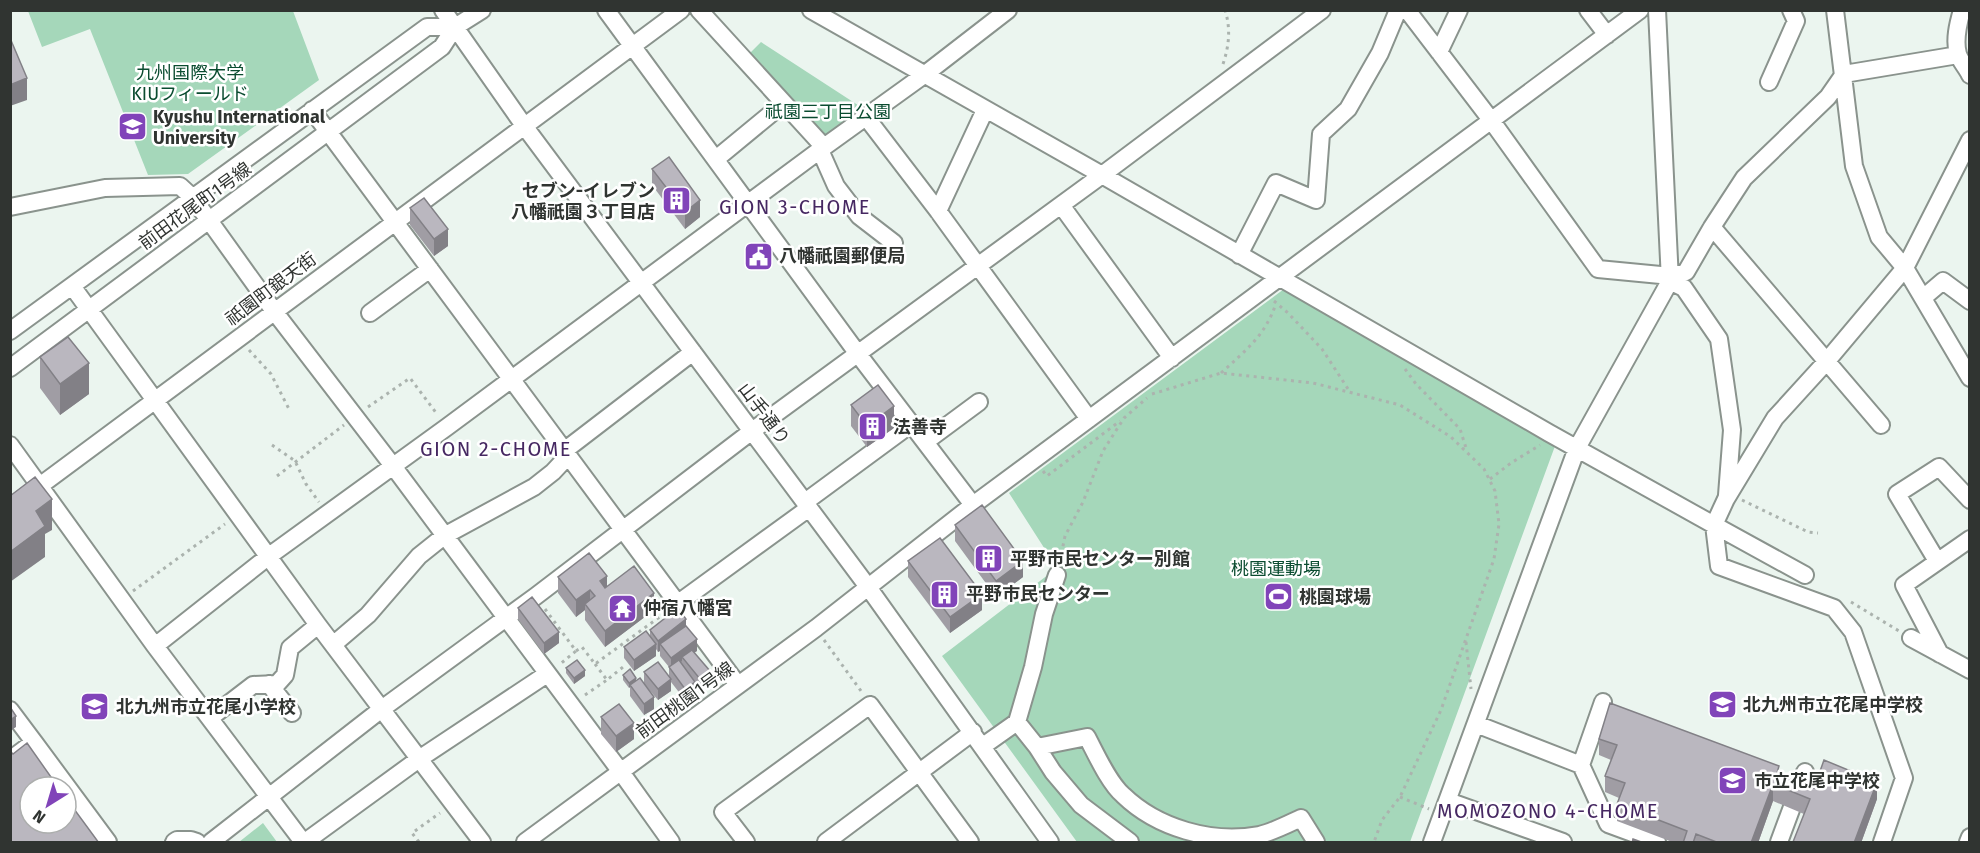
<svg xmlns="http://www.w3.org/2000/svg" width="1980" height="853" font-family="'Fira Sans','Noto Sans JP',sans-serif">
<rect width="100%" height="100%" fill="#ebf5ef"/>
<path fill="#a5d7ba" d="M28 11H293L319 80 188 174 148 175 90 29 42 47Z
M761 42 867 111 826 139 748 55Z
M1284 289 1555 446 1410 842H1077L942 656 1057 568 1009 493Z
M263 823 277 842H239Z"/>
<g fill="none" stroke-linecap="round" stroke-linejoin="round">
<defs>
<path id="minor" d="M443 10 525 127 868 587 1050 842
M606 10 858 354 973 505
M699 10 824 147
M811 10 1102 175 1549 433 1714 525 1719 566 1834 608 1853 632 1904 778 1882 842
M1407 10 1491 120 1598 269 1671 276 1686 272 1712 227 1744 178 1828 97 1844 74 1958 55
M1588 10 1607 35
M1835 10 1854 166 1879 237 1905 268 1970 378
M1962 10C1958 24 1954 40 1958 54 1960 61 1967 68 1970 75
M455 27 482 10
M1439 52 1459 10
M1769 82 1796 21 1791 10
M312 110 738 685
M866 117 938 211 1089 419
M820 150 836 186 859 216 894 243
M716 159 784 103
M1061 205 1172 358
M10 207 105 188 180 186 193 198 274 311 393 466 621 772 671 842
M938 211 985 110
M1712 227 1881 425
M1239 255 1276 183 1316 200 1321 134 1348 109 1380 53 1398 10
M1670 281 1684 288 1719 339 1732 430 1727 495
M72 286 318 625 482 842
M1923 298 1943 281 1970 301
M370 313 430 269
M10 331 427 27H455L442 47 10 368
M925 442 979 402
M10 445 155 646 303 842
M564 451 693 352
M805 502 911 424
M10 508 681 10
M1937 561 1897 494 1939 467 1970 500
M1057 575 1044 614 1033 667 1017 722 1037 747 1053 772 1081 805 1130 842
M1805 575 1714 525 1726 499 1775 418 1826 362 1905 268 1970 140
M677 604 809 508
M1911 638 1970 670
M334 644 368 615 419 556 444 536 534 487 553 472 568 456
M155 646 269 556 447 427 824 147 924 75 1008 10
M1940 654 1904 585 1970 539
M269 684 292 713
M10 710 34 742
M210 718 253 685 277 684 285 675 290 648 318 625
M1476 724 1581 765 1608 824 1657 842
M983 746 1017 722
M1037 747 1087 737C1096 754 1109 783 1123 795 1157 828 1212 844 1259 835 1273 832 1288 824 1301 818L1316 842
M10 760 34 742 108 842
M1581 765 1603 702
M1448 801 1563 842
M174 842 177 840H191L197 842
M211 842 383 708 536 596 752 431 1102 175 1322 10
M305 842 419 759 547 674
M525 842 816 628 973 505 1640 10
M746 842 723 812 870 705 970 842
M826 842 973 732
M1432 842 1577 448 1670 281 1657 10
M1779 842 1805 772
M1968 842 1970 837"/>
</defs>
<use href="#minor" stroke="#8a938d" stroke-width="20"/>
<path stroke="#abb3ae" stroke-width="3" stroke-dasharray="3 4.5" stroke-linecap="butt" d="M1223 64C1229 46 1231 29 1225 10
M1274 301 1288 313 1322 349 1350 392
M249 350 271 374 289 409
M1405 369 1416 384 1460 429 1467 451
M1221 373C1245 351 1266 335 1276 303
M1152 394 1221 373 1313 383 1400 405 1451 437 1484 469 1495 491 1499 524 1494 559 1441 710 1400 797 1382 820 1374 842
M368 407 410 378 437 414
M272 445 295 461 306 484 319 502
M1043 471 1047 476 1120 421
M277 476 344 425
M1490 479 1511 463 1540 445
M1742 500 1808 532 1818 533
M1060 561 1065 536 1083 502 1103 451 1124 418 1147 398
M133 591 225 524
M1851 602 1899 631
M545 609 576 651 559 665
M824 640 861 691
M1466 642 1471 689
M576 651 582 647 595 664 665 613
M595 664 607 680 623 667
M585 695 607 680
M1400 797 1429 809
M419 842 412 833 440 813"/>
<use href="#minor" stroke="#fff" stroke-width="16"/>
</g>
<path fill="#a09da4" d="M652 169 700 217 685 229 652 185Z
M410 208 448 246 434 256 410 225Z
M40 357 89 394 60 415 40 388Z
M851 405 894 428 867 447 851 426Z
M955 525 1023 577 996 597 955 541Z
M908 561 982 610 950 633 908 577Z
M558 577 607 587 654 610 605 647 585 620V610L576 617 558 593Z
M518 608 559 643 544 654 518 619Z
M686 626 697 651 694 652 710 683 700 690 695 684V693L685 700 671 682V691L658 700 644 684 654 709 644 715 630 696V687L629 688 623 680V675L636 681 644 683V672L669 676V667L660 656V651L658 652 656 649V656L634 671 624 658V647L650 637V630Z
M566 668 585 676 574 684 566 673Z
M601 717 634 739 616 752 601 734Z
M1599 739 1779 774 1814 788 1877 799 1861 843H1793L1804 814 1773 801 1758 843H1675L1617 821V804L1619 798 1605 792V776L1611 760 1599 755Z"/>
<path fill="#828086" d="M27 78V100L10 106V85Z
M700 200V217L685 229V212Z
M448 229V246L434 256V239Z
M89 363V394L60 415V384Z
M894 406V428L867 447V426Z
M52 499V530L45 534V557L10 582V552L36 511Z
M1023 561V577L996 597V581Z
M607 576V593L600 581Z
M590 590V606L585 604V610L576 617V600Z
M654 593V610L605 647V631Z
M982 594V610L950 633V617Z
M686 619V630L660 644V651L658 652V641Z
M559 632V643L544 654V643Z
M697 639V651L684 660 682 657V661L671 670V658Z
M656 644V656L634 671V660Z
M585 670V676L574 684V678Z
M710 671V683L700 690V679Z
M636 678V683L630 685V687L629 688V683Z
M671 679V691L658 700V689Z
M695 682V693L685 700V689Z
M654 697V709L644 715V704Z
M16 716V727L10 731V720Z
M634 723V739L616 752V736Z
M1877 782V799L1861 843H1854Z
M1773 784V801L1758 843H1751Z"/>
<path fill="#bab7bf" stroke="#828086" stroke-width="1.5" d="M10 38 27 78 10 85Z
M669 157 700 200 685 212 652 169Z
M424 198 448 229 434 239 410 208Z
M68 337 89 363 60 384 40 357Z
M878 385 894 406 867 426 851 405Z
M35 477 52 499 36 511 45 526 10 552V496Z
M982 505 1023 561 996 581 955 525Z
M940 538 982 594 950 617 908 561Z
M589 553 607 576 600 581 605 588 634 566 654 593 605 631 585 604 595 596 590 590 576 600 558 577Z
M532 597 559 632 544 643 518 608Z
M678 608 686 619 658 641 650 630Z
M686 626 697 639 671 658 660 644Z
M646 631 656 644 634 660 624 647Z
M692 650 710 671 700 679 682 657Z
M577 660 585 670 574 678 566 668Z
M679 660 695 682 685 689 669 667Z
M658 662 671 679 658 689 644 672Z
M630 669 636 678 629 683 623 675Z
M640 678 654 697 644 704 630 685Z
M1610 703 1779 766 1777 773 1814 788 1824 760 1877 782 1854 843 1793 842 1810 799 1773 784 1751 843H1719L1696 834 1693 843H1683L1687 831 1617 804 1625 783 1605 776 1617 745 1599 739Z
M619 704 634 723 616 736 601 717Z
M10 707 16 716 10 720Z
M27 743 58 787H30V823H66V798L99 843H27V842L10 843V751L13 754Z
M1633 839 1644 843H1632Z"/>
<defs>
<symbol id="university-square" viewBox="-11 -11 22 22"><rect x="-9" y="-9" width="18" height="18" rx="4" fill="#8144b9" stroke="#fff"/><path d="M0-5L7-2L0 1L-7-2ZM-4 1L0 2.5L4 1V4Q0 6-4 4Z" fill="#fff"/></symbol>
<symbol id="building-square" viewBox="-11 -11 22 22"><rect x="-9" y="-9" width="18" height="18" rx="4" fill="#8144b9" stroke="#fff"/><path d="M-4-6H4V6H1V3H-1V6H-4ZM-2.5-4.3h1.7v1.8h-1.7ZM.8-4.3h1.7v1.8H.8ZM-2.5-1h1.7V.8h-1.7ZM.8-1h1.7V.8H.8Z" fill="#fff"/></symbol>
<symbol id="civic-square" viewBox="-11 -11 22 22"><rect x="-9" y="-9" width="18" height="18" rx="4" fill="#8144b9" stroke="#fff"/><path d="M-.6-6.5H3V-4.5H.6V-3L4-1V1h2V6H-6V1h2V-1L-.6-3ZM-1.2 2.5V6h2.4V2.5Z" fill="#fff"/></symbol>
<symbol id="stadium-square" viewBox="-11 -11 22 22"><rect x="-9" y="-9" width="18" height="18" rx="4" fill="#8144b9" stroke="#fff"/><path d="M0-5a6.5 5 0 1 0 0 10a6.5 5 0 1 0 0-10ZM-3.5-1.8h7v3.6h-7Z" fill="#fff"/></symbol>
<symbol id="temple-square" viewBox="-11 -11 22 22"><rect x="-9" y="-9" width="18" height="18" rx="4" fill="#8144b9" stroke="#fff"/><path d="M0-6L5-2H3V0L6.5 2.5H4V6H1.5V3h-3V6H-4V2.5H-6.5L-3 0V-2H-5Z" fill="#fff"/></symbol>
<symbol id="school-square" viewBox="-11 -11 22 22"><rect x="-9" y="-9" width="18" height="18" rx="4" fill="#8144b9" stroke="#fff"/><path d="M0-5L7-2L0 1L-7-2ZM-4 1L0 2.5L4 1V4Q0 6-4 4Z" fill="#fff"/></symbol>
</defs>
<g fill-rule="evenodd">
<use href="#university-square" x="116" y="110" width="33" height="33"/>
<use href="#building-square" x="660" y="184" width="33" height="33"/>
<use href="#civic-square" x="742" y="240" width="33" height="33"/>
<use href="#building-square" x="856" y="410" width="33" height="33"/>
<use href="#building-square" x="972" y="542" width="33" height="33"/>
<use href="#building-square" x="928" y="578" width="33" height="33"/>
<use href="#stadium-square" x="1262" y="580" width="33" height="33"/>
<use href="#temple-square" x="606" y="592" width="33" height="33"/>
<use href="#school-square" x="1706" y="688" width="33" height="33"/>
<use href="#school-square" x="78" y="690" width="33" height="33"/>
<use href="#school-square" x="1716" y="764" width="33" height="33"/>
</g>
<g text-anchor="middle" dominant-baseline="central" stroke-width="5" stroke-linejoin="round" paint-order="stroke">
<g font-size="18" fill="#0a4c30" stroke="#fff">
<text x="190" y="73">九州国際大学<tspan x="190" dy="21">KIUフィールド</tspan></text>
<text x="828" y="112">祇園三丁目公園</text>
<text x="1276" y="569">桃園運動場</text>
</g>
<g font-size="18" font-weight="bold" fill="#303431" stroke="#fff" text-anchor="start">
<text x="153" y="117">Kyushu International<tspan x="153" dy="21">University</tspan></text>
<text x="655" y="191" text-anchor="end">セブン-イレブン<tspan x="655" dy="21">八幡祇園３丁目店</tspan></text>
<text x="779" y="256">八幡祇園郵便局</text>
<text x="893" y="427">法善寺</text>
<text x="1010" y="559">平野市民センター別館</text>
<text x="966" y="594">平野市民センター</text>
<text x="1299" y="597">桃園球場</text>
<text x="643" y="608">仲宿八幡宮</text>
<text x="1743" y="705">北九州市立花尾中学校</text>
<text x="116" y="707">北九州市立花尾小学校</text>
<text x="1754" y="781">市立花尾中学校</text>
</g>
<g font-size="18" fill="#303431" stroke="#fff">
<text transform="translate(195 206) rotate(-36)">前田花尾町1号線</text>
<text transform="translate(271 289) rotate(-37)">祇園町銀天街</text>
<text transform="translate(764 414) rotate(53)">山手通り</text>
<text transform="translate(685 700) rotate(-36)">前田桃園1号線</text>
</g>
<g font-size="20" letter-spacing="1.5" fill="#462862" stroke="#fff">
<text x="795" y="207">GION 3-CHOME</text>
<text x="496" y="449">GION 2-CHOME</text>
<text x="1548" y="811">MOMOZONO 4-CHOME</text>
</g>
</g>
<rect width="1980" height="853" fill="none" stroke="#303431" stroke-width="24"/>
<g transform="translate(48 805) rotate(217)"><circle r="28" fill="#ffffff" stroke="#acaead" stroke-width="1.5"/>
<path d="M0-4.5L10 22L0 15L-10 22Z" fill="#8144b9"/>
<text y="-9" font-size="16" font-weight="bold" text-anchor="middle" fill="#303431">N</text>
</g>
</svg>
